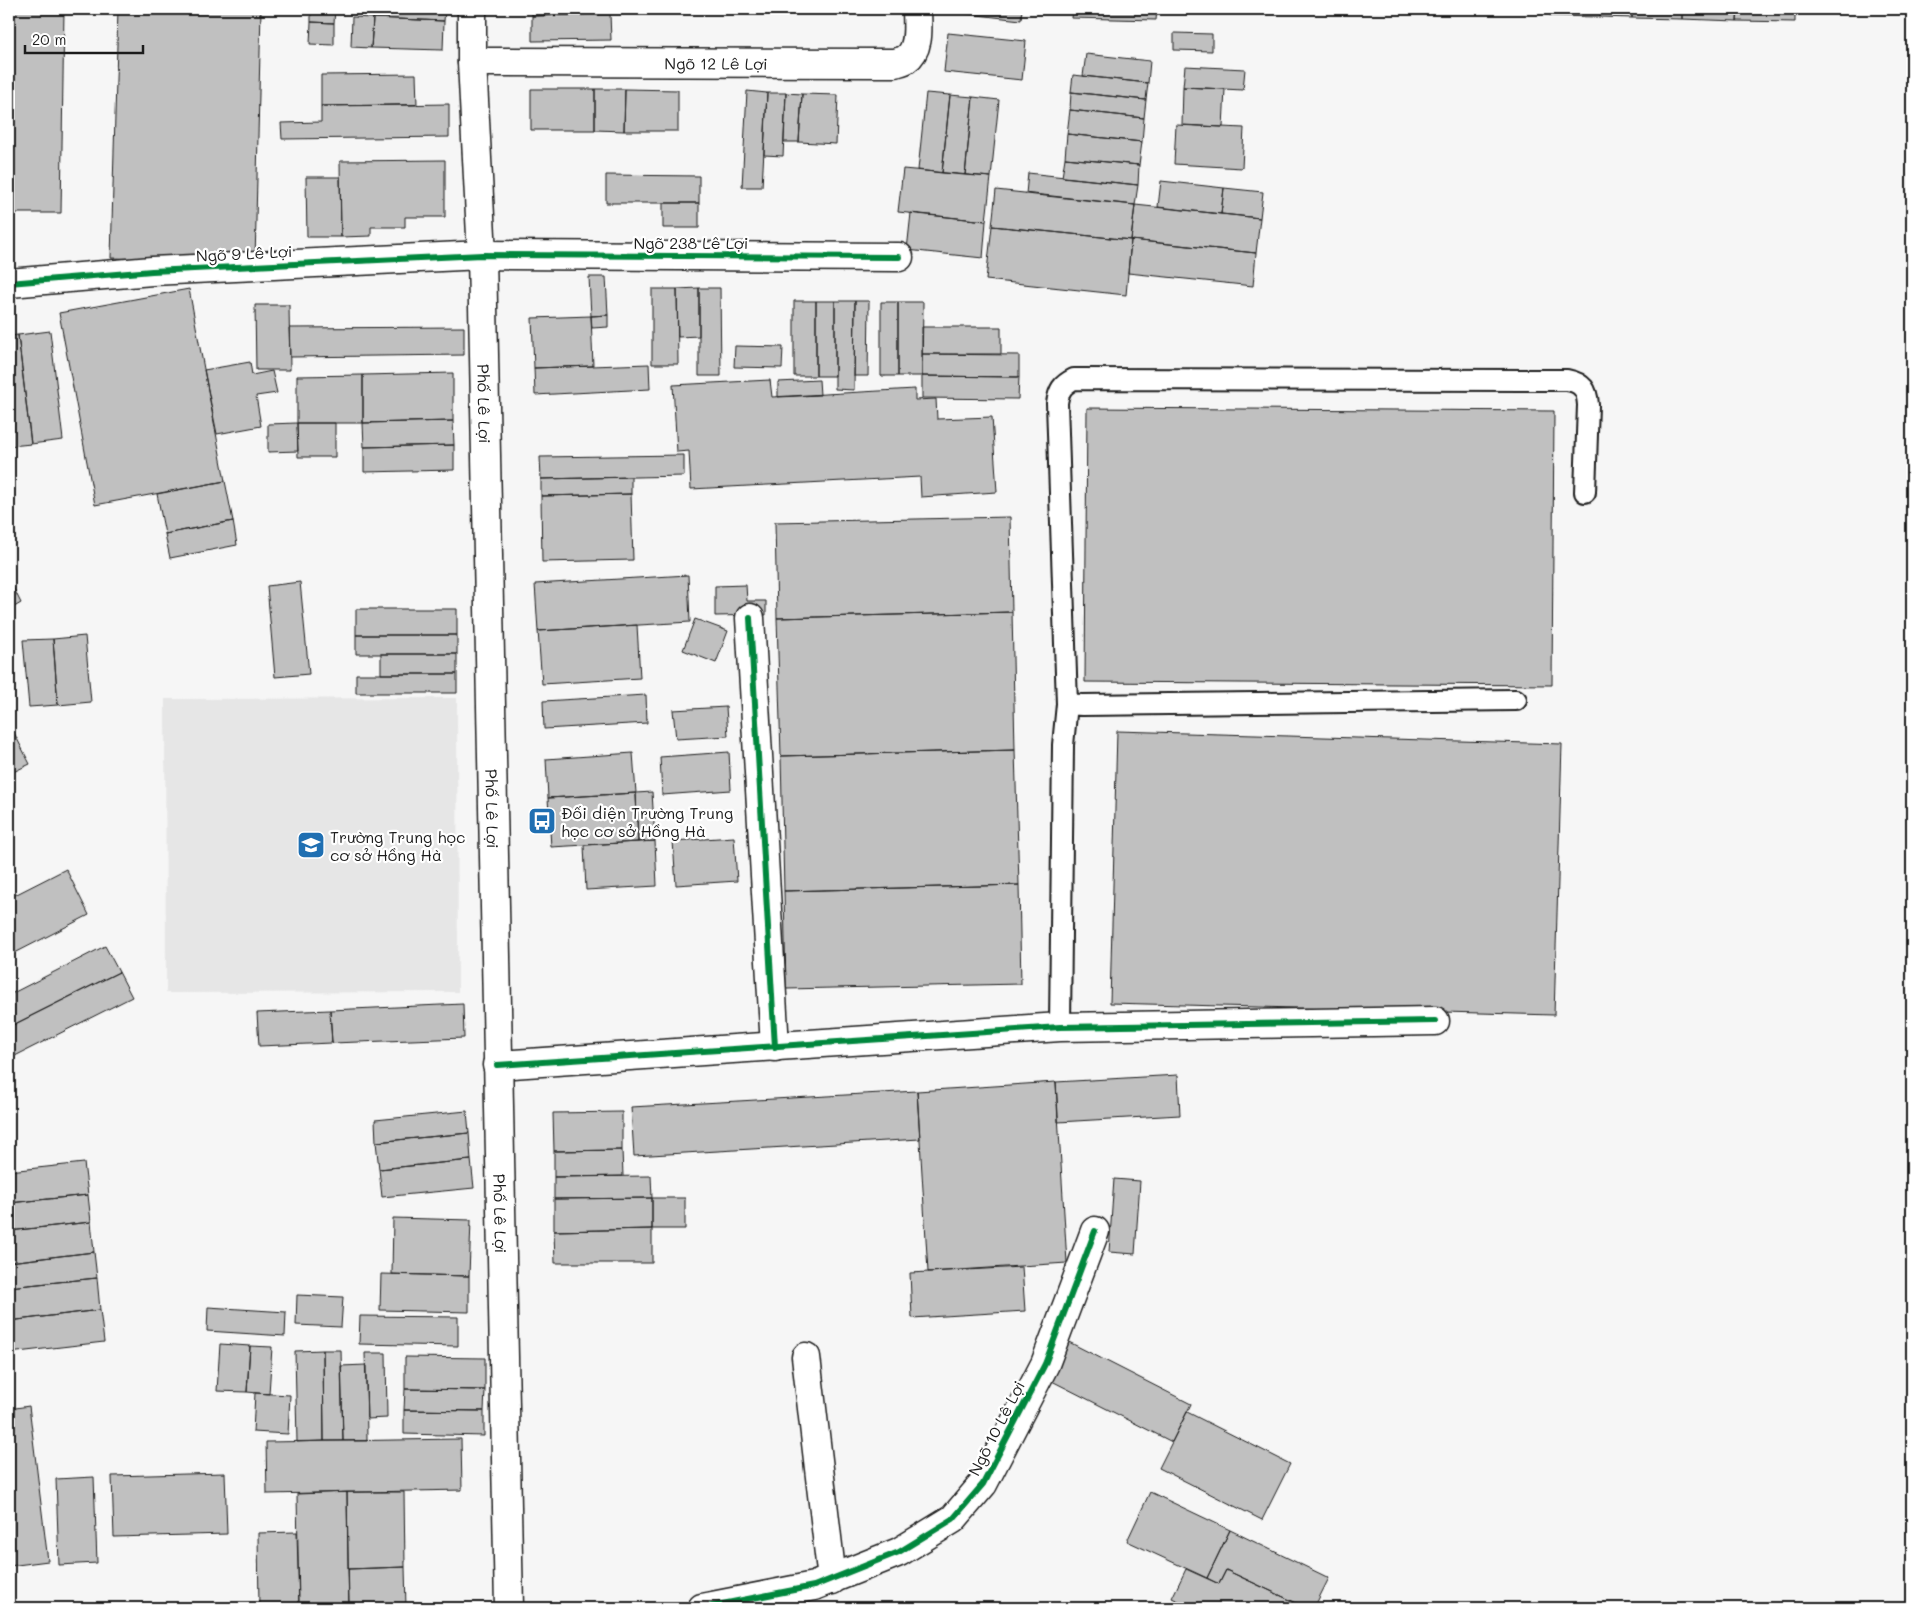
<svg xmlns="http://www.w3.org/2000/svg" width="1921" height="1617" font-family="Mali,sans-serif">
<rect width="100%" height="100%" fill="#f6f6f6"/>
<filter id="ink" filterUnits="userSpaceOnUse"><feTurbulence type="fractalNoise" baseFrequency=".02" numOctaves="2"/><feDisplacementMap in="SourceGraphic" scale="10" xChannelSelector="R" yChannelSelector="G"/><feConvolveMatrix kernelMatrix="1 2 1 2 8 2 1 2 1" color-interpolation-filters="sRGB"/></filter>
<g filter="url(#ink)">
<path fill="#e6e6e6" d="M457 698 458 992 166 993 165 699Z"/>
<path fill="#c0c0c0" stroke="#1c1c1c" d="M9 9H64L61 213H9Z
M118 9H261L255 262 111 258Z
M311 9H335L334 23 311 22Z
M373 9H445L444 21 373 18Z
M532 9H639V13L532 16Z
M933 9H1022L1021 20 933 10Z
M1072 9H1157L1156 20 1071 18Z
M1550 9H1600V17L1550 16Z
M1600 9H1632V18L1600 17Z
M1632 9H1682V19L1632 18Z
M1682 9H1738L1737 21 1682 19Z
M1738 9H1795V22L1737 21Z
M610 14 611 40 532 41V16Z
M352 17 373 18 371 48 351 47Z
M373 18 444 21 443 50 371 48Z
M311 22 334 23V45L310 44Z
M948 33 1026 41 1022 80 944 72Z
M1174 33 1212 34V51L1174 50Z
M1086 54 1150 61 1148 83 1083 76Z
M1185 66 1245 69 1243 90 1183 87Z
M416 74 417 105 321 106V75Z
M1073 75 1148 83 1146 100 1071 92Z
M1183 87 1225 89 1223 127 1182 125Z
M531 89H595V130H531Z
M595 89H625L624 131 595 130Z
M625 89 678 90V131H624Z
M747 91 767 93 762 187H742Z
M1071 92 1146 100 1144 118 1070 110Z
M767 93H786L783 156 764 155Z
M786 93 802 94 799 142H784Z
M926 93 950 95 942 173 918 170Z
M802 94 838 95 836 144 799 142Z
M950 95 973 97 965 175 942 173Z
M973 97 999 100 991 177 965 175Z
M449 104V137L282 139 281 123 321 122V106Z
M1070 110 1144 118 1142 142 1067 134Z
M1176 125 1244 128 1242 168 1174 164Z
M1067 134 1142 142 1139 165 1065 158Z
M1065 158 1139 165 1138 185 1062 177Z
M445 160V217H405V227H371V236L341 237 340 161Z
M903 169 991 177 986 221 898 212Z
M1028 173 1138 185 1135 205 1026 194Z
M606 175 699 176V203H606Z
M306 177H340L341 237H307Z
M1161 181 1224 188 1221 214 1158 207Z
M1224 188 1263 192 1260 218 1221 214Z
M996 190 1135 205 1131 240 992 226Z
M663 203H699V228H663Z
M1135 205 1260 218 1256 253 1131 240Z
M911 213 986 221 983 258 907 250Z
M992 226 1131 240 1126 295 986 280Z
M1131 240 1256 253 1253 286 1128 273Z
M589 277H606L608 315 591 316Z
M699 288H720L721 376H699Z
M699 288V336L678 337 677 289Z
M189 289 225 481 95 505 59 313Z
M652 289H677L678 364H652Z
M794 301H816V376H794Z
M816 301H835V376H816Z
M835 301H855L854 390 835 389Z
M855 301H869L868 376H854Z
M881 302H898V376H881Z
M898 302H923L922 376H898Z
M255 305H289L290 370H256Z
M608 315V327L592 328 591 316Z
M591 316 593 366 534 368 532 318Z
M464 327V355L290 357 289 328Z
M922 327H1001V354H922Z
M50 331 63 440 31 444 18 335Z
M18 335 31 444 11 446 9 428V336Z
M735 346 783 347 782 368 734 367Z
M922 354 1019 355V377L922 376Z
M250 362 252 375 272 371 277 393 256 396 261 426 217 434 204 370Z
M649 364 650 389 535 395 534 368Z
M453 373V421L363 423V375Z
M363 375V423H297V376Z
M922 376 1019 377 1018 399 922 398Z
M770 380 772 397 915 389V400L936 399 937 419 992 417 997 492 921 497 920 477 691 489 689 451 677 452 673 385Z
M819 380 820 395 778 397V382Z
M1087 408 1554 411 1552 685 1085 682Z
M453 421 454 445 364 447 363 423Z
M297 423 298 451 268 452V424Z
M297 423H335V457H298Z
M454 445V470L364 472V447Z
M684 455V476L541 479 540 457Z
M631 477V494L541 496V479Z
M225 481 233 521 165 534 157 494Z
M631 494 633 560 542 562 541 496Z
M1010 517 1012 612 777 618 775 522Z
M233 521 237 545 170 558 165 534Z
M688 575 690 622 538 631 535 584Z
M9 579 21 603 9 610Z
M300 582 309 674 275 677 267 586Z
M746 585 747 601H766V615L715 616V586Z
M356 609H457V635H356Z
M1012 612 1015 750 781 756 777 618Z
M695 619 728 631 716 663 683 650Z
M637 625 640 678 542 684 538 631Z
M356 635H457V654H356Z
M85 636 91 702 58 705 53 639Z
M53 639 58 705 29 707 23 640Z
M381 654H457V674H381Z
M356 674H457V693H356Z
M646 695 647 723 544 729 543 701Z
M726 707 728 736 676 739 673 710Z
M11 727 30 764 9 774V728Z
M1117 731 1562 744 1554 1015 1110 1003Z
M1015 750 1019 885 784 891 781 756Z
M729 752 731 790 662 795 660 757Z
M633 753 636 793 548 798 546 759Z
M652 792 655 841 638 842 636 793Z
M636 793 638 842 551 847 548 798Z
M734 837 737 881 676 885 673 841Z
M655 841 657 886 586 890 584 845Z
M66 869 89 915 9 956V898Z
M1019 885 1021 984 786 989 784 891Z
M105 946 119 972 9 1027V995Z
M119 972 132 997 9 1059V1027Z
M463 1004 464 1038 332 1043 330 1010Z
M330 1010 332 1043 259 1046 257 1013Z
M1178 1075 1180 1115 1058 1122 1056 1082Z
M1056 1082 1067 1263 928 1272 917 1091Z
M917 1091 920 1139 634 1156 631 1107Z
M467 1111 469 1133 376 1142 375 1120Z
M622 1112V1150L554 1151 553 1113Z
M469 1133 471 1160 379 1169 376 1142Z
M622 1150 623 1176 554 1177V1151Z
M471 1160 474 1188 382 1197 379 1169Z
M84 1163 88 1195 9 1203V1171Z
M651 1176 652 1198 554 1199V1177Z
M1114 1179 1140 1181 1135 1254 1109 1252Z
M88 1195 91 1222 9 1231V1203Z
M652 1198H685V1229H652Z
M652 1198V1229L554 1231V1199Z
M393 1218 471 1220 469 1276 392 1274Z
M91 1222 94 1252 9 1262V1231Z
M652 1229V1263H555L554 1231Z
M94 1252 97 1278 9 1287V1262Z
M1022 1267 1025 1311 912 1318 910 1273Z
M381 1274 469 1276V1312L380 1310Z
M97 1278 100 1310 9 1321V1287Z
M297 1295 343 1297 341 1327 296 1325Z
M208 1307 286 1312 285 1336 207 1331Z
M100 1310 104 1342 9 1353V1321Z
M360 1316 458 1317V1346L359 1344Z
M1063 1339 1191 1404 1172 1442 1044 1377Z
M220 1344 250 1346 247 1392 217 1391Z
M250 1346 272 1347 269 1394 247 1392Z
M323 1350H341L343 1441H324Z
M323 1350 324 1441 297 1442 295 1351Z
M365 1353H386L387 1418 367 1419Z
M405 1357 485 1358V1390L405 1389Z
M366 1365 367 1441H343L341 1366Z
M405 1389 485 1390 484 1411 404 1410Z
M255 1393 290 1395 288 1434 253 1432Z
M29 1406 48 1561 9 1566V1409Z
M404 1410 484 1411V1436L404 1434Z
M1187 1412 1290 1464 1262 1520 1159 1468Z
M461 1439 462 1490 267 1494 266 1442Z
M225 1473 227 1534 114 1537 112 1476Z
M94 1477 97 1563 59 1565 56 1479Z
M347 1492H404L405 1567 348 1569Z
M347 1492 349 1608H299L297 1494Z
M1150 1492 1230 1530 1207 1578 1127 1541Z
M1230 1530 1329 1578 1314 1608H1307L1226 1570 1219 1584 1207 1578Z
M297 1532 299 1608H259L258 1533Z
M405 1567 406 1608H349L348 1569Z
M1186 1569 1219 1584 1226 1570 1307 1608H1193L1172 1598Z"/>
<g fill="none" stroke-linecap="round" stroke-linejoin="round">
<defs>
<path id="service" d="M1067 704 1057 403C1059 390 1062 385 1074 379L1567 380C1583 383 1587 390 1588 405L1585 492
M1060 1027 1063 745 1067 704 1082 705 1516 700"/>
<g id="minor">
<path id="s1" d="M472 62 895 63C898 62 903 61 906 59 921 49 917 24 917 9"/>
<path d="M9 283 152 271 482 255 899 257"/>
<path d="M750 618 775 1047"/>
<path d="M497 1065 1060 1027 1435 1021"/>
<path d="M806 1357 832 1580"/>
<path d="M702 1608 814 1586 899 1552 953 1519 983 1484 1045 1364 1095 1231"/>
</g>
<g id="secondary">
<path id="s2" d="M472 9V62L482 255 509 1608"/>
</g>
</defs>
<use href="#service" stroke="#1c1c1c" stroke-width="24"/>
<use href="#minor" stroke="#1c1c1c" stroke-width="31"/>
<use href="#secondary" stroke="#1c1c1c" stroke-width="31"/>
<use href="#service" stroke="#fff" stroke-width="20"/>
<use href="#minor" stroke="#fff" stroke-width="28"/>
<use href="#secondary" stroke="#fff" stroke-width="28"/>
<defs>
<path id="cycleway" d="M9 283 152 271 482 255 899 257
M750 618 775 1047
M497 1065 1060 1027 1435 1021
M702 1608 814 1586 899 1552 953 1519 983 1484 1045 1364 1095 1231"/>
</defs>
<use href="#cycleway" stroke="#fff" stroke-width="9"/>
<use href="#cycleway" stroke="#00873e" stroke-width="6"/>
</g>
</g>
<defs>
<symbol id="bus-square" viewBox="-11 -11 22 22"><rect x="-9" y="-9" width="18" height="18" rx="4" fill="#1f6fb2" stroke="#fff"/><path d="M-5-6H5V4H4V6H2V4H-2V6H-4V4H-5ZM-3.5-4V0h7V-4ZM-3.5 1.2v1.5H-2V1.2ZM2 1.2v1.5H3.5V1.2Z" fill="#fff"/></symbol>
<symbol id="school-square" viewBox="-11 -11 22 22"><rect x="-9" y="-9" width="18" height="18" rx="4" fill="#1f6fb2" stroke="#fff"/><path d="M0-5L7-2L0 1L-7-2ZM-4 1L0 2.5L4 1V4Q0 6-4 4Z" fill="#fff"/></symbol>
</defs>
<g fill-rule="evenodd">
<use href="#bus-square" x="526" y="805" width="32" height="32"/>
<use href="#school-square" x="295" y="829" width="32" height="32"/>
</g>
<g text-anchor="middle" dominant-baseline="central" stroke-width="4.5" stroke-linejoin="round" paint-order="stroke">
<g font-size="16" fill="#1c1c1c" stroke="#fff">
<text stroke="none"><textPath href="#s1" startOffset="244">Ngõ 12 Lê Lợi</textPath></text>
<text x="691" y="242">Ngõ 238 Lê Lợi</text>
<text transform="translate(244 253) rotate(-3)">Ngõ 9 Lê Lợi</text>
<text stroke="none"><textPath href="#s2" startOffset="395">Phố Lê Lợi</textPath></text>
<text stroke="none"><textPath href="#s2" startOffset="800">Phố Lê Lợi</textPath></text>
<text stroke="none"><textPath href="#s2" startOffset="1205">Phố Lê Lợi</textPath></text>
<text transform="translate(996 1428) rotate(-63)">Ngõ 10 Lê Lợi</text>
</g>
<g font-size="16" fill="#1c1c1c" stroke="#fff" text-anchor="start">
<text x="561" y="812">Đối diện Trường Trung<tspan x="561" dy="18">học cơ sở Hồng Hà</tspan></text>
<text x="330" y="836">Trường Trung học<tspan x="330" dy="18">cơ sở Hồng Hà</tspan></text>
</g>
</g>
<rect width="1921" height="1617" fill="none" stroke="#fff" stroke-width="30"/>
<rect x="15" y="15" width="1891" height="1587" fill="none" stroke="#1c1c1c" stroke-width="2" filter="url(#ink)"/>
<path d="M25 45v8h118v-8" fill="none" stroke="#1c1c1c" stroke-width="2.5"/>
<text x="32" y="45" font-size="15" fill="#1c1c1c" stroke="#ffffff" stroke-width="4" paint-order="stroke">20 m</text>
</svg>
